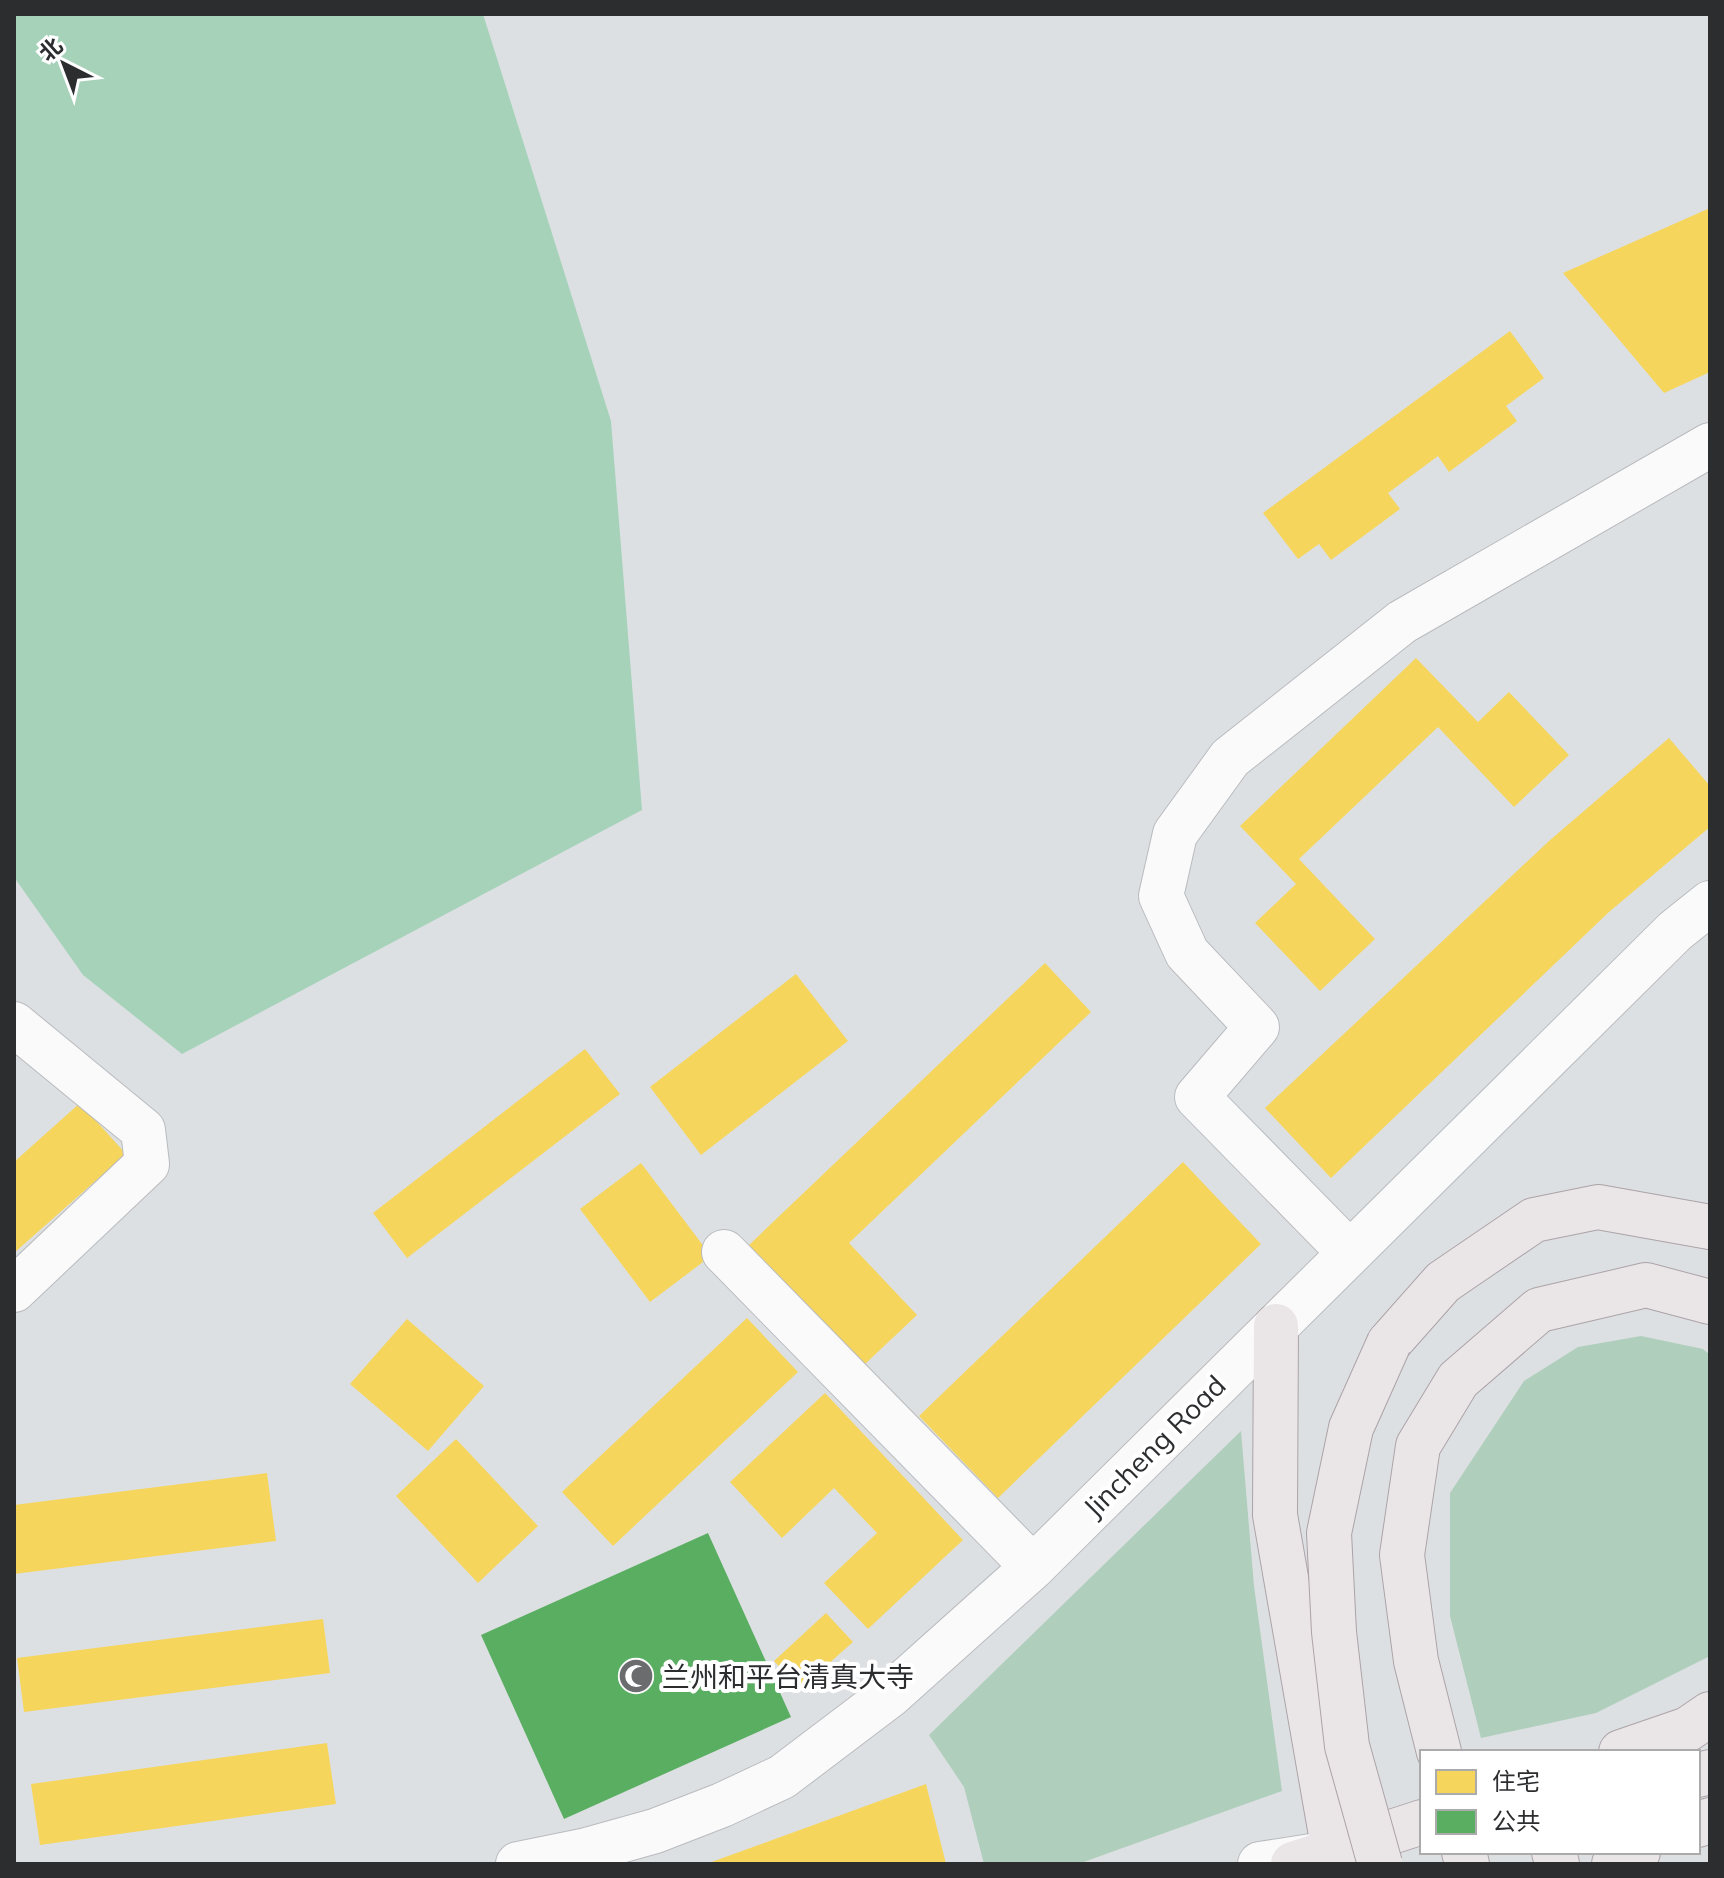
<svg xmlns="http://www.w3.org/2000/svg" width="1724" height="1878" font-family="Mulish,'Noto Sans SC',sans-serif">
<rect width="100%" height="100%" fill="#dde0e3"/>
<path fill="#afcebc" d="M1641 1336 1703 1349 1710 1355V1656L1596 1713 1481 1738 1450 1616V1493L1524 1381 1578 1347Z
M1241 1431 1254 1586 1282 1791 1078 1864H984L964 1787 929 1735Z"/>
<path fill="#a6d2ba" d="M14 14H483L611 421 642 810 182 1054 83 975 14 877Z"/>
<path fill="#f6d55c" d="M1710 208V372L1664 393 1563 273Z
M1510 331 1544 378 1506 406 1517 421 1449 472 1438 456 1388 493 1400 509 1331 560 1319 544 1298 559 1263 513Z
M1416 658 1478 722 1509 692 1569 755 1514 807 1438 727 1299 859 1375 939 1320 991 1255 923 1296 884 1240 826Z
M1669 738 1710 786V827L1609 912 1331 1178 1265 1108 1549 841Z
M1045 963 1091 1012 849 1243 917 1315 864 1365 749 1245Z
M796 974 848 1041 701 1155 650 1087Z
M585 1049 620 1094 407 1258 373 1213Z
M80 1103 126 1154 14 1253V1162Z
M1183 1162 1261 1244 998 1498 919 1416Z
M641 1163 711 1256 650 1302 580 1209Z
M747 1318 798 1372 613 1546 562 1492Z
M407 1319 484 1386 428 1451 350 1384Z
M825 1393 963 1540 868 1629 824 1583 877 1533 834 1488 782 1538 730 1482Z
M456 1439 538 1526 478 1583 396 1496Z
M267 1473 276 1541 14 1574V1505Z
M826 1613 853 1642 800 1689 774 1661Z
M323 1619 330 1673 24 1712 17 1658Z
M327 1743 336 1804 40 1845 31 1784Z
M926 1784 946 1864H706Z"/>
<path fill="#5aae61" d="M708 1533 791 1717 564 1819 481 1635Z"/>
<g fill="none" stroke-linecap="round" stroke-linejoin="round">
<defs>
<path id="minor" d="M14 1024 143 1130 147 1164 14 1290
M724 1252 1033 1567
M1350 1253 1197 1097 1257 1027 1187 953 1161 896 1175 834 1230 758 1402 622 1710 445
M518 1864 587 1850 655 1831 722 1805 782 1777 889 1696 1033 1567 1675 931 1710 903
M1260 1864 1331 1853"/>
<path id="major" d="M1276 1326 1275 1515 1334 1852
M1389 1343 1443 1282 1534 1220 1598 1207 1710 1227
M1439 1752 1416 1661 1402 1555 1418 1446 1458 1380 1539 1310 1646 1285 1710 1302
M1621 1752 1688 1729 1710 1714
M1698 1775 1710 1772
M1698 1825 1710 1820
M1464 1852 1467 1864
M1554 1852 1557 1864
M1293 1864 1422 1822
M1614 1864 1638 1852"/>
</defs>
<use href="#minor" stroke="#b9bbbe" stroke-width="46"/>
<use href="#major" stroke="#aca3a7" stroke-width="46"/>
<use href="#minor" stroke="#fafafb" stroke-width="44"/>
<use href="#major" stroke="#eae5e7" stroke-width="44"/>
<defs>
<path id="major-bridge" d="M1380 1864 1347 1746 1334 1632 1329 1533 1351 1428 1389 1343"/>
</defs>
<use href="#major-bridge" stroke="#aca3a7" stroke-width="46" stroke-linecap="butt"/>
<use href="#major-bridge" stroke="#eae5e7" stroke-width="44"/>
</g>
<defs>
<symbol id="mosque-disc" viewBox="-11 -11 22 22"><circle r="9.5" fill="#6a6c6e" stroke="#fff"/><path d="M3.5-4.9A6 6 0 1 0 3.5 4.9A5 5 0 1 1 3.5-4.9Z" fill="#fff"/></symbol>
</defs>
<g fill-rule="evenodd">
<use href="#mosque-disc" x="616" y="1656" width="40" height="40"/>
</g>
<g text-anchor="middle" dominant-baseline="central" stroke-width="8" stroke-linejoin="round" paint-order="stroke">
<g font-size="28" fill="#2c2d2f" stroke="#fff">
<text transform="translate(1154 1446) rotate(-45)">Jincheng Road</text>
</g>
<g font-size="28" fill="#2c2d2f" stroke="#fff" text-anchor="start">
<text x="662" y="1676">兰州和平台清真大寺</text>
</g>
</g>
<rect width="1724" height="1878" fill="none" stroke="#2c2d2f" stroke-width="32"/>
<rect x="1420" y="1750" width="280" height="104" fill="#ffffff" stroke="#ababac" stroke-width="2"/>
<rect x="1436" y="1770" width="40" height="24" fill="#f6d55c" stroke="#ababac" stroke-width="2"/>
<text x="1492" y="1790" font-size="24" fill="#2c2d2f">住宅</text>
<rect x="1436" y="1810" width="40" height="24" fill="#5aae61" stroke="#ababac" stroke-width="2"/>
<text x="1492" y="1830" font-size="24" fill="#2c2d2f">公共</text>
<g transform="translate(64 64) rotate(318)" stroke="#ffffff" stroke-width="6" paint-order="stroke">
<path d="M0-6L14 30L0 20L-14 30Z" fill="#2c2d2f"/>
<text y="-12" font-size="22" font-weight="bold" text-anchor="middle" fill="#2c2d2f">北</text>
</g>
</svg>
